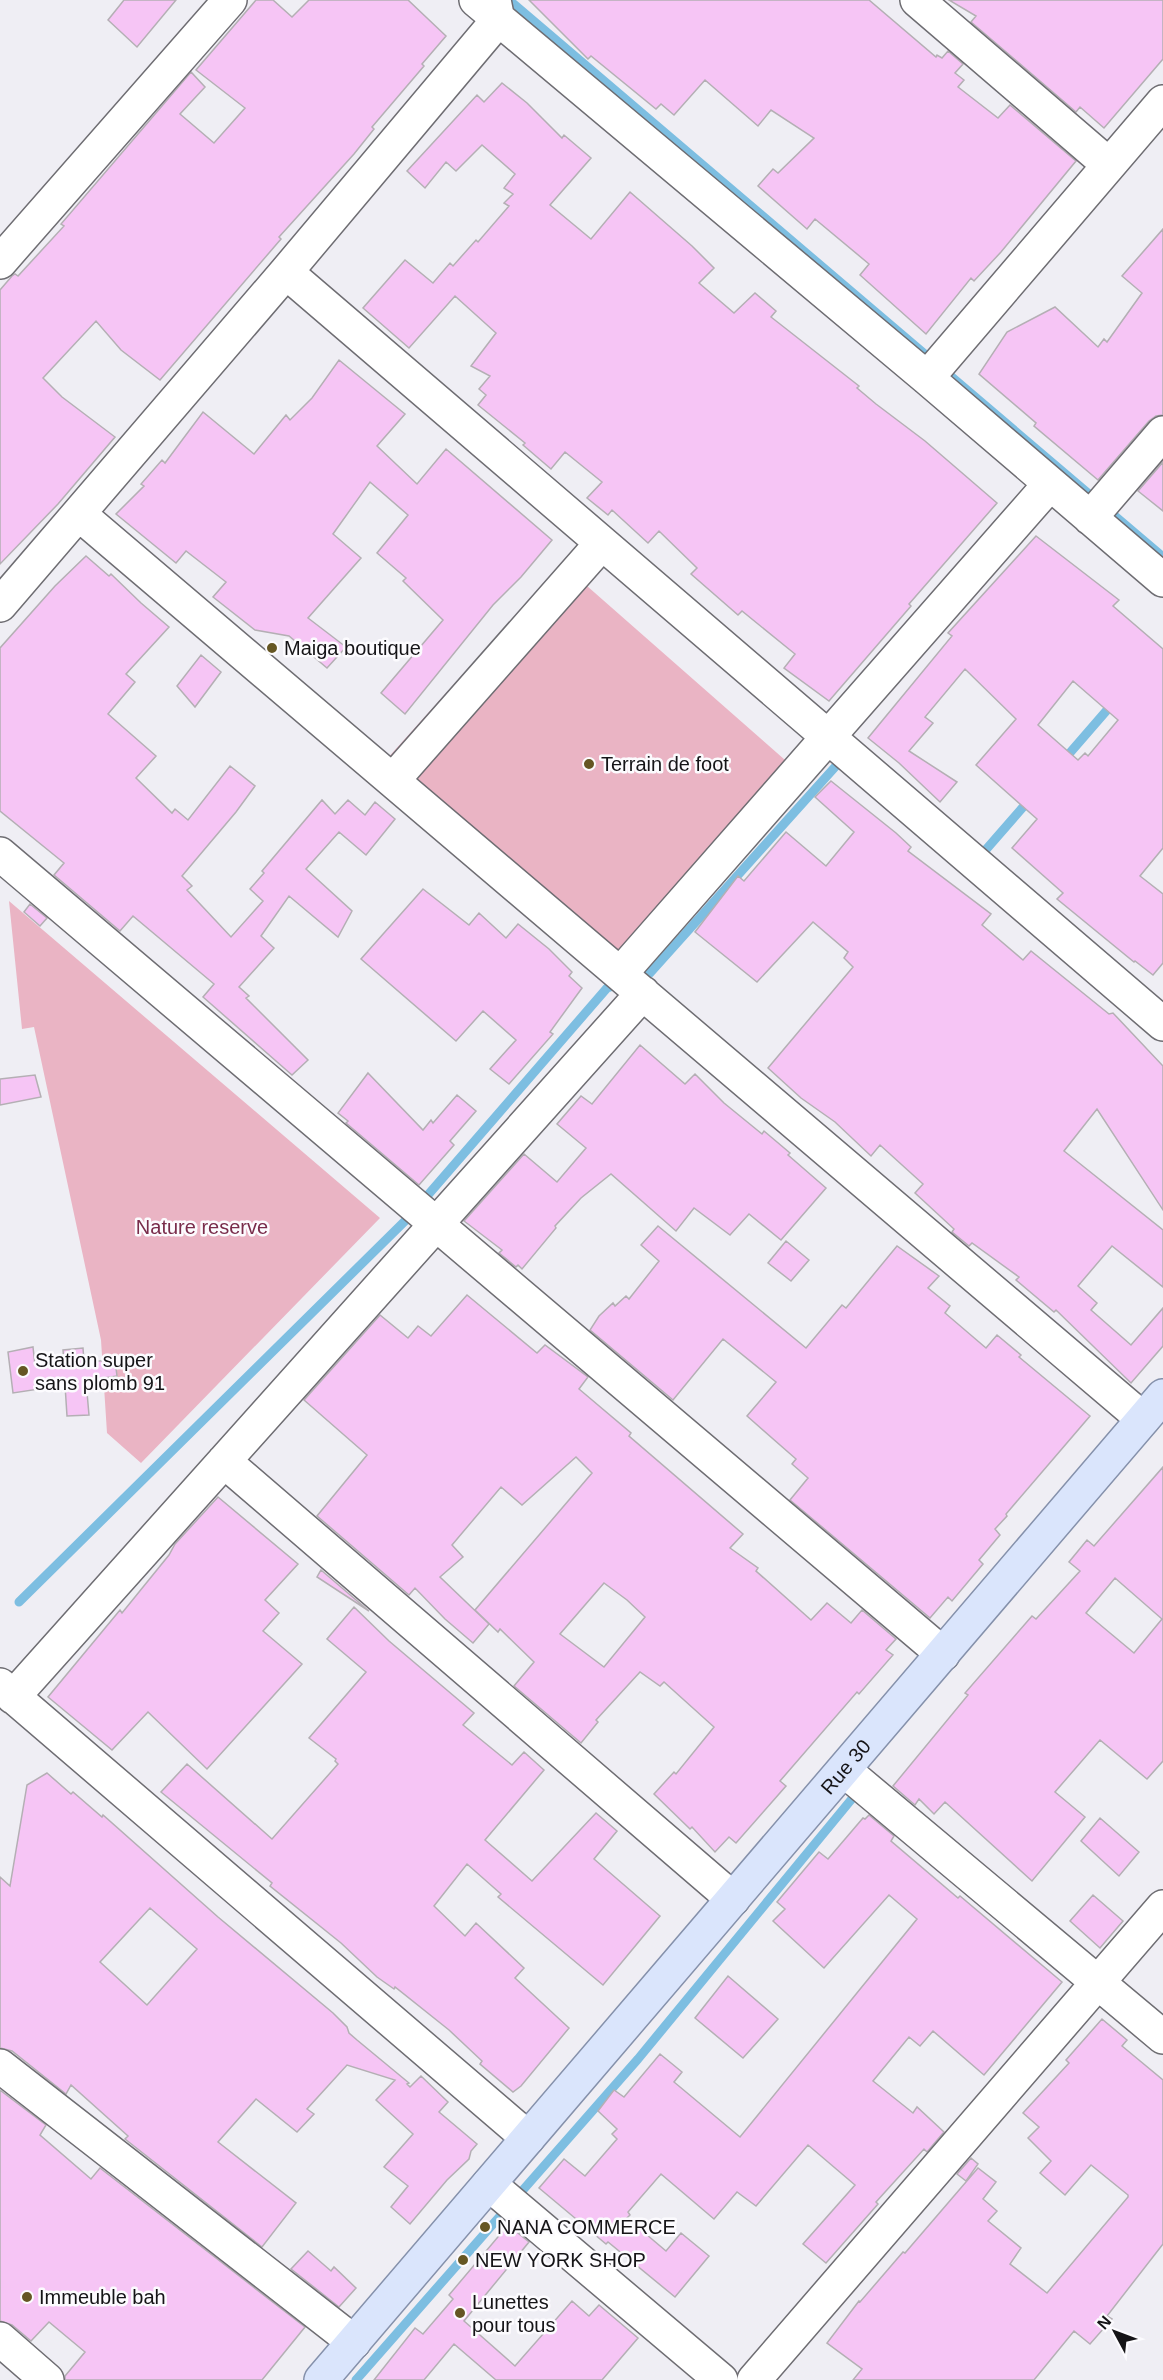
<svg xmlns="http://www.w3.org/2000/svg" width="1163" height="2380" font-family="Helvetica,sans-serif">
<rect width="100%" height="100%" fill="#efeef4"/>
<path fill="#eab4c4" d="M562 564 793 767 619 966 385 761Z
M9 901 380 1218 141 1463 107 1433 101 1340 34 1027 22 1029Z"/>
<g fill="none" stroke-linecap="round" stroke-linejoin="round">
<path stroke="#7dbee1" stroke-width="9" d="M509 0 1163 557
M1062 762 1114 702
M977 848 983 853 1030 799
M635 979 650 973 844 757
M19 1602 408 1218 607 988 622 983
M356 2380 638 2059 860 1789"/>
</g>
<path fill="#f6c5f5" stroke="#b4afb4" stroke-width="1.5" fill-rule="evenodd" d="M124 0H176L137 47 108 20Z
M256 0H273L292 17 309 0H408L446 36 422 64 424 66 372 127 374 129 354 154 279 237 281 239 160 380 121 350 96 321 43 378 62 397 115 437 58 504 0 564V290L12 276 15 274 18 276 64 226 61 224 191 72 205 87 180 114 214 143 245 108 196 70Z
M529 0H869L936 57 937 55 942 58 948 51 963 64 955 73 964 80 958 87 998 118 1010 105 1076 161 1001 252 974 281 971 278 926 334 860 275 869 264 815 219 807 229 758 186 773 169 778 173 814 138 771 110 758 126 705 80 674 115 661 104 656 109 591 56 588 59Z
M949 0H1163V59L1104 128 1080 107 1076 112 971 22 976 16Z
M502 83 527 103 562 138 564 135 591 158 550 205 591 239 630 192 692 246 714 268 699 283 734 313 755 293 776 311 771 317 859 386 857 388 876 404 925 441 997 503 909 604 911 606 829 701 784 668 795 654 742 611 738 615 691 574 697 568 659 531 648 543 612 510 608 515 587 498 602 482 565 452 551 469 523 445 525 443 478 405 486 395 479 389 490 376 471 366 496 333 455 296 409 348 363 308 405 260 433 283 450 263 453 266 476 240 478 242 509 206 504 203 513 194 504 188 515 174 482 145 456 171 446 162 425 188 407 171 477 95 484 102Z
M1163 229V415L1156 416 1149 421 1098 480 1034 426 1036 423 979 374 1007 332 1055 307 1098 347 1104 339 1107 342 1142 293 1122 276Z
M339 360 405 414 377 446 417 484 446 449 552 540 521 577 493 605 405 714 381 693 443 620 403 581 406 578 377 553 408 515 370 482 333 534 361 558 308 618 346 647 327 668 289 636 255 630 213 597 226 582 186 551 176 563 116 514 144 486 141 484 162 460 165 463 203 412 254 454 286 415 290 420 312 398Z
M1163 462V511L1138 491Z
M1036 536 1119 600 1113 606 1163 649V848L1140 876 1163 894V963L1153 975 1135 961 1134 962 1057 899 1063 893 1012 848 1037 819 976 765 1016 719 965 669 925 717 933 723 909 751 957 782 940 802 899 763 868 738 952 636 948 633ZM1073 681 1118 720 1088 756 1085 753 1078 760 1038 725Z
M86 556 109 576 111 574 141 603 169 627 126 674 135 682 108 714 156 756 136 778 172 813 175 809 188 820 230 766 255 786 236 812 182 876 192 886 187 890 231 937 263 901 250 889 264 873 262 871 322 800 335 814 348 800 365 815 375 802 395 819 366 855 339 832 306 869 352 911 338 937 289 896 261 936 274 948 239 987 249 996 246 998 308 1060 292 1075 203 997 214 984 133 916 120 931 54 875 64 863 0 811V648L55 586Z
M201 655 221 672 195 707 177 686Z
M831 781 896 833 911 847 908 851 991 914 982 925 1023 960 1031 951 1109 1014 1113 1013 1163 1066V1210L1097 1109 1064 1151 1163 1230V1287L1112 1246 1078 1286 1097 1303 1091 1310 1131 1345 1163 1308V1346L1131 1383 1056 1310 1054 1312 1016 1280 1019 1277 972 1243 969 1246 952 1232 954 1229 915 1193 923 1184 880 1145 871 1156 835 1122 801 1098 768 1068 853 967 844 958 848 952 813 922 757 982 695 932 738 876 744 881 786 832 826 866 854 832 815 797Z
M423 889 469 925 479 913 506 938 518 924 549 949 572 972 569 976 582 988 550 1032 553 1034 509 1084 490 1069 516 1040 483 1011 456 1041 361 959Z
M30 904 47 918 40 926 24 912Z
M640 1045 685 1084 695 1074 724 1103 762 1134 764 1131 790 1153 788 1155 826 1188 781 1240 749 1214 730 1235 694 1208 676 1231 611 1174 581 1198 555 1226 556 1228 522 1269 518 1265 516 1267 499 1253 502 1250 464 1221 524 1154 557 1182 586 1148 557 1124 581 1096 592 1104Z
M368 1073 423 1130 431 1120 433 1123 457 1095 476 1111 450 1141 454 1145 419 1185 346 1123 348 1121 338 1113Z
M35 1075 41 1097 0 1105V1079Z
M658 1226 806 1348 842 1305 846 1308 897 1246 939 1276 928 1288 950 1306 945 1313 986 1348 997 1335 1021 1355 1019 1357 1090 1416 1006 1514 1007 1516 995 1529 1000 1535 979 1560 983 1564 952 1601 948 1597 930 1618 790 1500 808 1478 792 1464 796 1459 747 1416 776 1382 723 1339 673 1400 590 1330 599 1316 613 1303 615 1306 626 1296 629 1299 659 1261 641 1245Z
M786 1241 809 1260 791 1281 768 1263Z
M467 1295 537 1353 545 1345 588 1377 579 1389 631 1433 629 1436 743 1534 730 1548 758 1568 756 1571 811 1620 827 1603 851 1623 862 1610 896 1639 886 1650 893 1655 859 1694 857 1692 780 1781 786 1786 736 1843 729 1837 715 1852 692 1827 690 1829 654 1794 674 1772 676 1774 714 1727 664 1682 660 1686 640 1672 596 1720 598 1722 581 1743 514 1686 534 1662 500 1629 498 1632 475 1610 592 1473 576 1457 522 1505 501 1487 452 1545 463 1557 440 1577 489 1624 473 1643 445 1619 415 1588 409 1595 317 1516 367 1455 304 1400 380 1315 408 1338 418 1326 431 1336ZM604 1583 627 1600 645 1617 604 1667 560 1634Z
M33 1347 35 1365 64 1363 63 1350 83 1348 84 1362 115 1360 117 1376 86 1381 89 1415 67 1416 65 1385 13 1393 8 1352Z
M1163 1467V1761L1147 1779 1100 1740 1055 1792 1085 1817 1032 1881 945 1802 934 1814 919 1799 915 1805 893 1786 968 1695 965 1693 1032 1616 1036 1619 1080 1571 1069 1562 1087 1540 1094 1546ZM1115 1578 1162 1619 1134 1653 1086 1613Z
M218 1497 298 1564 265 1600 279 1613 263 1631 302 1664 207 1769 148 1712 112 1750 48 1697 120 1610 122 1613 169 1555 175 1544Z
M321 1570 369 1611 317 1577Z
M354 1607 389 1641 474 1713 463 1725 512 1765 524 1752 544 1770 485 1840 532 1881 596 1813 617 1831 594 1859 660 1916 603 1985 498 1897 501 1894 467 1864 434 1906 465 1936 476 1923 524 1968 515 1978 569 2028 521 2086 513 2092 480 2064 482 2061 449 2030 395 1987 394 1989 377 1977 341 1943 270 1886 272 1883 161 1792 187 1764 272 1839 338 1764 335 1761 336 1759 309 1738 366 1672 327 1639Z
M47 1773 71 1794 73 1792 102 1817 103 1815 218 1917 333 2013 347 2027 349 2033 357 2040 409 2083 407 2084 410 2087 421 2076 448 2102 439 2112 477 2144 471 2151 469 2159 447 2180 410 2224 391 2207 408 2186 384 2167 413 2134 376 2100 395 2080 347 2065 307 2109 314 2114 297 2132 256 2099 218 2142 296 2203 262 2247 125 2139 128 2136 71 2085 66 2094 12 2051 0 2048V1877L10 1886 27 1785ZM150 1908 197 1949 147 2005 100 1962Z
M869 1815 894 1836 891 1841 958 1898 960 1896 1062 1982 984 2075 933 2031 920 2046 909 2037 873 2081 913 2113 917 2107 944 2132 927 2152 924 2149 876 2202 878 2204 826 2263 803 2244 855 2185 808 2145 756 2206 737 2192 714 2219 661 2174 628 2212 630 2215 627 2218 666 2251 681 2233 709 2256 675 2297 608 2242 606 2244 539 2188 564 2159 585 2176 617 2139 612 2134 617 2129 598 2111 614 2090 624 2097 660 2054 682 2072 674 2082 740 2137 917 1919 889 1895 824 1968 773 1921 785 1909 777 1902 819 1852 828 1859 863 1818 865 1819Z
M1100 1818 1139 1852 1119 1876 1081 1841Z
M1093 1895 1123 1921 1100 1948 1070 1921Z
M728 1976 778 2019 743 2058 695 2018Z
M1102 2019 1127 2040 1122 2046 1163 2080V2244L1107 2316 1112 2319 1090 2344 1074 2331 1034 2380H853L862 2369 827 2343 859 2301 860 2302 903 2252 905 2253 978 2168 996 2182 983 2199 997 2211 988 2221 1021 2248 1010 2264 1047 2293 1128 2197V2195L1091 2165 1065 2195 1040 2173 1051 2161 1028 2138 1039 2127 1023 2113 1069 2063 1066 2060Z
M0 2090 46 2125 40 2135 91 2179 100 2168 305 2327 262 2380H65V2376L85 2352 49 2322 31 2341 12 2325 0 2321Z
M971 2158 978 2164 966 2181 957 2174Z
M508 2225 529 2242 464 2321 515 2366 572 2301 589 2316 599 2305 638 2338 602 2380H496L454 2344 424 2380H374L415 2328 423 2334 453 2299 449 2295Z
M308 2251 331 2271 334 2267 356 2288 339 2307 291 2269Z"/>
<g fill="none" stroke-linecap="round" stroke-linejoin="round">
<defs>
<path id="minor" d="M476 0 927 378 1163 580
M917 0 1109 165
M0 262 230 0
M286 272 1163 1024
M927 378 1163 102
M79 514 1143 1419
M1090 518 1163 433
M0 605 286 272 498 20 494 0
M393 780 602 543
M0 854 943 1654
M621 973 1050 484
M224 1461 733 1899
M0 1685 528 2138
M13 1697 643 993
M844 1770 1163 2037
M0 2066 354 2342
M489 2184 721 2380
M0 2339 47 2380
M754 2380 1163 1907"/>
<g id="major">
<path id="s1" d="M321 2380 1163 1396"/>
</g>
</defs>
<use href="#minor" stroke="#6e6d72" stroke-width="36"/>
<use href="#major" stroke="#8591ab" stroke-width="36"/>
<use href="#minor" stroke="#fff" stroke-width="33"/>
<use href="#major" stroke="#dae5fc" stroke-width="33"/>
</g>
<g fill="#655623" stroke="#fcfbfe" stroke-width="2">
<circle cx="272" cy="648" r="6"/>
<circle cx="589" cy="764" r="6"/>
<circle cx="23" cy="1371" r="6"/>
<circle cx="485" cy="2227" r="6"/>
<circle cx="463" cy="2260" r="6"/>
<circle cx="27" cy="2297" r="6"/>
<circle cx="460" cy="2313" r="6"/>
</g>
<g text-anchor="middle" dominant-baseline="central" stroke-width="5" stroke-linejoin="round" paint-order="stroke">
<g font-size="20" fill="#151417" stroke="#fcfbfe" text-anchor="start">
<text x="284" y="648">Maiga boutique</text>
<text x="601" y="764">Terrain de foot</text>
<text x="35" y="1360">Station super<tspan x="35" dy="23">sans plomb 91</tspan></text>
<text x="497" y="2227">NANA COMMERCE</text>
<text x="475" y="2260">NEW YORK SHOP</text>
<text x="39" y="2297">Immeuble bah</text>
<text x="472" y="2302">Lunettes<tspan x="472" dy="23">pour tous</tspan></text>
</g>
<g font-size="20" fill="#792c4b" stroke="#fcfbfe">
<text x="202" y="1227">Nature reserve</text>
</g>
<g font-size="20" fill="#151417" stroke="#fcfbfe">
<text stroke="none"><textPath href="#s1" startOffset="807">Rue 30</textPath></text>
</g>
</g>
<g transform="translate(1115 2332) rotate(311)" stroke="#fcfbfe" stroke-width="4.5" paint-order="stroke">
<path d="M0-4.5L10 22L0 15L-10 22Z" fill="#151417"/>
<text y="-9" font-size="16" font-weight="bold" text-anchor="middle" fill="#151417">N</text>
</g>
</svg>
